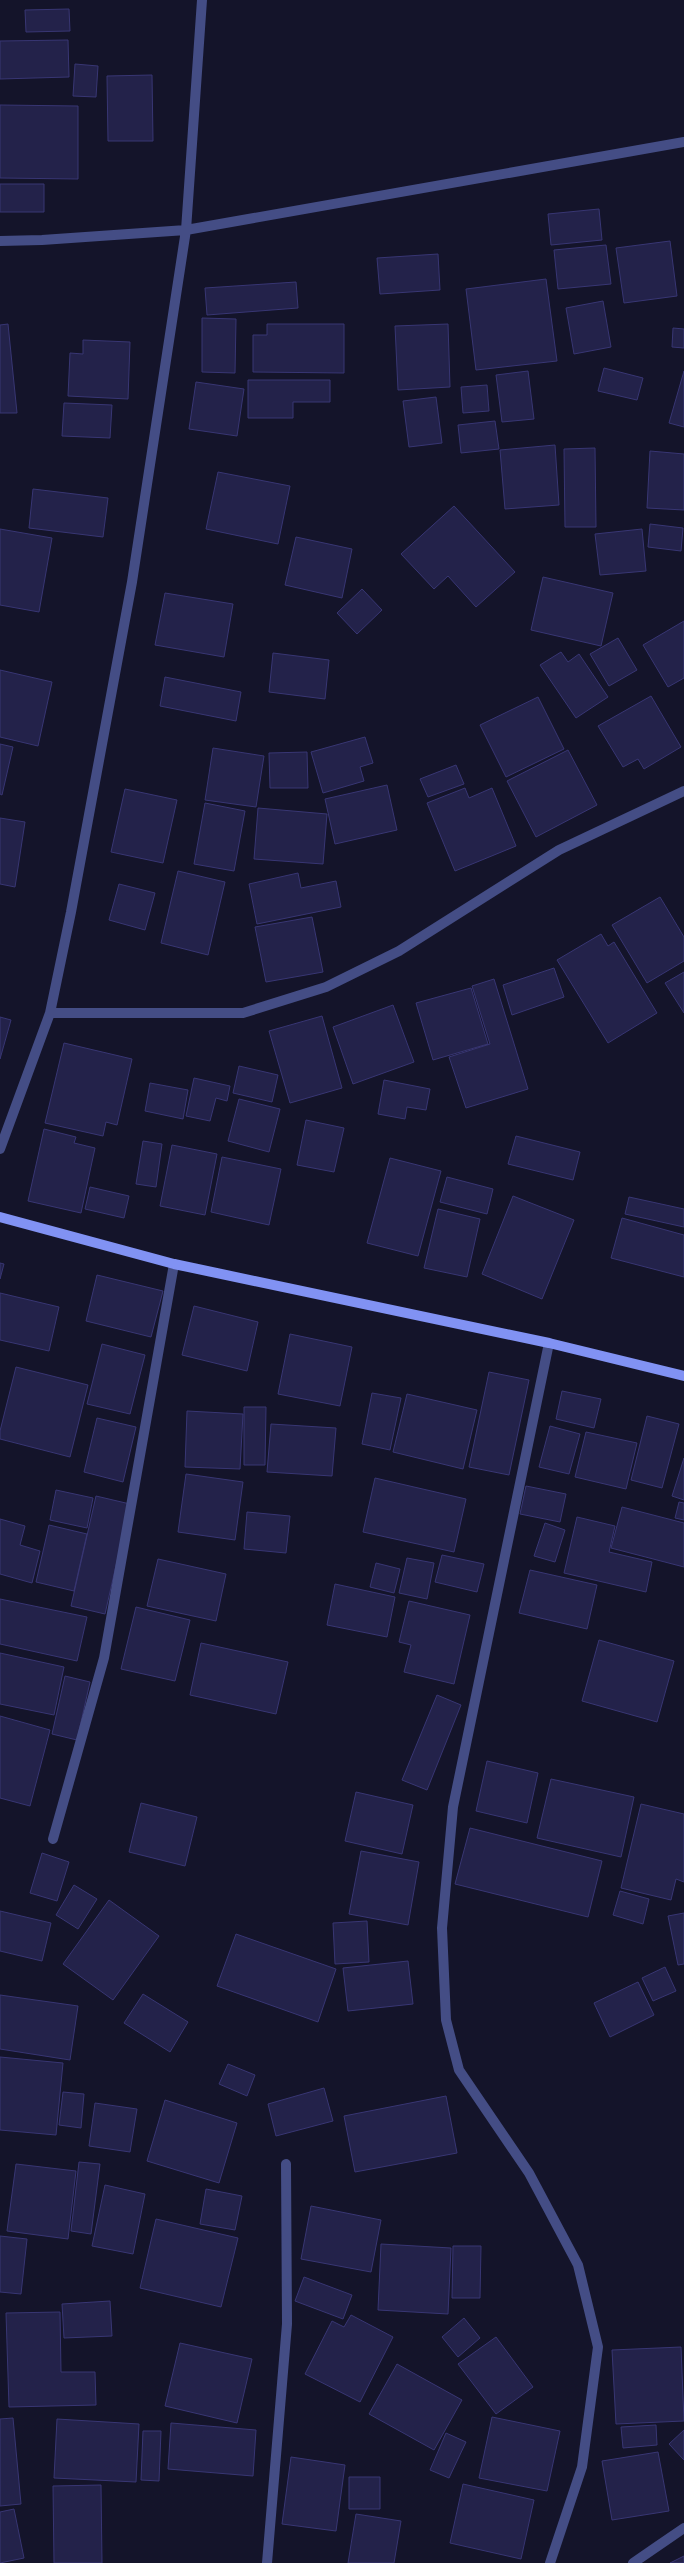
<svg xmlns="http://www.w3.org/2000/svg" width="684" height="2563" font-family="'Open Sans',sans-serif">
<rect width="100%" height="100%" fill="#14142a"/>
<path fill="#23224a" stroke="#383673" d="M69 9 70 31 26 32 25 10Z
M68 40 69 77 0 79V41Z
M75 64 98 66 96 97 73 96Z
M152 75 153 141H108L107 76Z
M0 105 78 106V179L0 178Z
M0 184H44V212H0Z
M599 209 602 240 551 245 548 214Z
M670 241 677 296 624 303 616 248Z
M606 245 611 284 558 289 554 250Z
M438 254 440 290 380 294 377 258Z
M546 279 557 361 476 370 466 289Z
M296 282 298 308 207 315 205 288Z
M603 301 611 347 574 354 566 308Z
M202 318 236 319 235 373 202 372Z
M8 324 17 413H0V325Z
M267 324H344V373L253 372V335H267Z
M448 324 450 387 398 390 395 326Z
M673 328 684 329V348L672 347Z
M83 340 130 342 128 399 68 396 70 353 83 354Z
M604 368 643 378 637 400 598 391Z
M528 371 534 419 502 422 496 375Z
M684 371V427L669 423Z
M248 380H330V402H293V418H248Z
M196 382 244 389 237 436 189 429Z
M487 385 489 411 463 413 461 387Z
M436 397 442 443 409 447 403 401Z
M64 403 112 405 110 438 62 436Z
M495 421 499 449 461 453 458 425Z
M555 445 559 505 505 509 500 450Z
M595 448 596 527H565L564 449Z
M650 451 684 454V510L647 508Z
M218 472 290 486 278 544 206 529Z
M33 489 108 498 103 537 29 528Z
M454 506 515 572 476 607 448 576 434 589 401 554Z
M650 524 683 528 681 551 648 547Z
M0 529 52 538 39 612 0 605Z
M642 529 646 571 600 575 595 534Z
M296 537 352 549 342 598 285 585Z
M543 577 613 593 601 646 531 630Z
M362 589 382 610 357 634 337 613Z
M165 593 233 604 224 657 155 645Z
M684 621V678L668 687 643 645Z
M618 638 637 670 609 686 590 654Z
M561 652 568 662 579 654 608 697 576 718 540 665Z
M273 653 329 660 325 699 269 692Z
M0 670 52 682 38 746 0 737Z
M165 677 241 692 236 721 160 706Z
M651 696 681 747 644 769 638 759 623 767 598 726Z
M538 697 564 749 506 777 480 725Z
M365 737 373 763 360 767 364 781 323 793 311 752Z
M0 744 13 747 2 795 0 794Z
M213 748 264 756 256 807 205 800Z
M568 750 597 805 536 837 507 781Z
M307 752 308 788H270L269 753Z
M456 765 464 784 428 797 420 779Z
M387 785 397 830 335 844 325 799Z
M465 788 469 798 492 788 516 846 455 871 427 803Z
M125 789 177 800 163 863 111 852Z
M205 803 245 811 234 871 194 864Z
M258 808 327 814 323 864 254 859Z
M0 818 25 822 15 887 0 884Z
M178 871 225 882 208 955 161 943Z
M298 873 301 888 336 881 341 907 257 924 249 884Z
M119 884 155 893 145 930 109 920Z
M660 897 684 937V961L647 983 612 925Z
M312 917 323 972 266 982 255 927Z
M601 934 608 946 614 942 657 1013 608 1043 557 960Z
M554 968 564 997 512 1015 503 985Z
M684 972V1013L665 983Z
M494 979 528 1089 466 1108 449 1057 490 1044 472 986Z
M471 988 488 1044 433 1060 416 1003Z
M393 1005 414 1062 353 1084 333 1027Z
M322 1016 342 1088 290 1103 269 1031Z
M0 1017 11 1020 0 1059Z
M64 1043 132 1059 117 1125 106 1122 103 1136 45 1123Z
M239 1066 278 1075 272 1102 233 1093Z
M194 1078 230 1086 227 1101 216 1098 210 1121 186 1116Z
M384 1080 430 1089 426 1110 407 1107 405 1119 378 1114Z
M150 1083 188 1090 183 1119 145 1111Z
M239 1099 280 1109 269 1152 228 1141Z
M306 1120 344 1128 334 1172 297 1165Z
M44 1129 76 1137 74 1143 95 1148 81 1213 28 1201Z
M516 1136 580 1152 573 1180 508 1164Z
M143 1141 162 1144 156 1187 136 1184Z
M172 1145 217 1154 205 1215 160 1206Z
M222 1157 281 1169 269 1225 211 1212Z
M390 1158 441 1171 418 1256 367 1243Z
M447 1177 493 1189 487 1214 440 1202Z
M90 1187 129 1196 124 1218 85 1209Z
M513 1196 574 1220 542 1299 482 1274Z
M629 1197 684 1209V1227L625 1214Z
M438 1209 480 1219 467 1277 424 1268Z
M622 1218 684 1235V1277L611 1258Z
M0 1263 4 1264 0 1279Z
M97 1275 163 1291 151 1337 86 1321Z
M0 1293 59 1307 49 1351 0 1340Z
M194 1306 258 1322 247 1371 182 1355Z
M290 1334 352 1347 340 1406 278 1394Z
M102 1344 145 1355 130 1414 87 1404Z
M16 1367 88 1385 70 1457 0 1439V1431Z
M489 1372 529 1380 509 1475 469 1467Z
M562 1391 601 1399 594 1428 556 1419Z
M372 1393 401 1398 390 1450 362 1444Z
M407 1394 477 1410 463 1469 393 1452Z
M244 1407H266L265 1465H244Z
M187 1411 243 1414 240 1469 185 1467Z
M647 1416 679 1424 662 1488 631 1480Z
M97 1418 136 1427 123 1482 84 1472Z
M271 1424 336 1428 332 1476 267 1472Z
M550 1426 580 1434 569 1474 539 1467Z
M586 1432 637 1443 626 1489 575 1477Z
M684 1458V1500L672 1496Z
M186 1474 243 1482 235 1540 178 1532Z
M375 1478 466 1499 454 1552 363 1532Z
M526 1486 566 1494 560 1522 520 1514Z
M56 1490 93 1498 87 1528 50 1520Z
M96 1496 130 1504 105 1614 71 1606Z
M679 1502 684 1503V1520L675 1518Z
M622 1507 684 1523V1567L611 1548Z
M247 1512 290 1516 286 1553 244 1549Z
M577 1517 615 1526 609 1552 652 1562 646 1592 564 1573Z
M0 1519 25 1526 20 1545 40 1551 32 1583 0 1574Z
M545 1523 565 1530 555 1562 534 1556Z
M49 1525 87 1534 74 1591 36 1582Z
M442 1555 484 1564 477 1592 435 1582Z
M407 1558 434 1563 427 1599 399 1593Z
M158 1559 226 1574 216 1621 147 1606Z
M376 1563 400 1569 394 1593 370 1587Z
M530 1570 597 1585 587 1629 519 1613Z
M335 1584 395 1597 387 1637 327 1625Z
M0 1599 87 1617 77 1661 0 1644Z
M409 1601 470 1615 454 1684 404 1672 411 1645 399 1642Z
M136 1607 190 1620 175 1681 121 1669Z
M599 1640 674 1661 657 1722 582 1701Z
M201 1643 288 1662 276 1714 190 1695Z
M0 1653 64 1667 54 1715 0 1704Z
M65 1676 90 1682 77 1740 52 1734Z
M437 1695 461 1705 427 1790 402 1780Z
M0 1716 50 1730 30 1806 0 1798Z
M487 1761 538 1773 527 1823 476 1811Z
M551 1779 634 1797 621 1857 537 1838Z
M356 1792 413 1805 402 1854 345 1841Z
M141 1803 197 1817 185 1866 129 1852Z
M641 1804 684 1814V1882L676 1879 671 1900 621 1888Z
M470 1828 602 1861 588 1917 455 1884Z
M361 1851 419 1862 408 1925 349 1914Z
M42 1853 69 1862 57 1901 30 1893Z
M74 1885 97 1899 78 1929 56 1915Z
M620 1891 649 1899 643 1924 613 1915Z
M109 1900 159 1936 113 2000 63 1964Z
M0 1911 51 1923 42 1961 0 1951Z
M684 1913V1964L678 1965 668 1916Z
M367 1921 369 1962 335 1964 333 1923Z
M236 1934 336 1969 318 2022 217 1986Z
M408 1961 413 2004 348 2011 343 1968Z
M665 1967 676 1991 653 2001 642 1978Z
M638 1982 654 2015 610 2037 594 2003Z
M143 1994 188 2022 170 2052 124 2023Z
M0 1995 78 2006 70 2060 0 2049Z
M0 2057 63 2063 56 2135 0 2130Z
M228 2064 255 2075 247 2096 219 2084Z
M324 2088 333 2121 276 2136 268 2104Z
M63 2092 84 2094 81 2128 59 2125Z
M446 2096 457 2153 355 2172 344 2116Z
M165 2100 237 2123 219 2183 147 2161Z
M95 2103 137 2109 130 2152 89 2146Z
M79 2162 100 2164 91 2234 71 2231Z
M16 2164 76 2171 68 2239 7 2231Z
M105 2185 145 2194 133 2254 92 2246Z
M206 2189 242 2196 235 2230 200 2224Z
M311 2206 381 2220 371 2272 301 2259Z
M156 2219 238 2238 221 2307 140 2288Z
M0 2236 27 2239 21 2294 0 2292Z
M381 2244 451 2248 448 2314 378 2310Z
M453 2246H481L480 2298H452Z
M304 2277 352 2295 343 2319 295 2301Z
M110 2301 112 2336 64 2338 62 2304Z
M60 2312 61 2372H95L96 2405 9 2407 6 2313Z
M351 2315 393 2337 360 2402 305 2374 332 2321 344 2327Z
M464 2318 480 2338 458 2357 442 2337Z
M496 2337 533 2387 496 2414 458 2364Z
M180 2343 252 2359 237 2423 165 2406Z
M681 2347 684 2421 616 2424 612 2350Z
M397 2364 462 2400 434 2450 369 2414Z
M492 2417 560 2431 547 2491 479 2478Z
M13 2418 21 2504 0 2506V2419Z
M57 2419 139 2424 136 2482 54 2478Z
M171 2423 256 2430 253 2476 168 2469Z
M656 2425 657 2445 623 2448 621 2427Z
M684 2430V2460L669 2444Z
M143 2431H161L159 2481 141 2480Z
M446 2433 466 2442 449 2478 430 2470Z
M658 2452 669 2511 612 2520 602 2461Z
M291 2457 345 2465 336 2531 282 2524Z
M349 2477H380V2509H349Z
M463 2484 534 2500 521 2559 450 2543Z
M101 2485 102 2563H54L53 2486Z
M14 2509 24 2558 0 2563V2512Z
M356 2514 401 2521 394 2563H348Z
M684 2556V2563H670Z"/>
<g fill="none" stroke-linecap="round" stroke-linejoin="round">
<path stroke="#444d85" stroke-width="10" d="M0 241 42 240 186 230 684 142
M50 1013H243L326 987 399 951 559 850 684 791
M0 1149 50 1013 71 912 132 582 186 230 202 0
M549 1343 453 1807 442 1928 446 2020 459 2070 529 2173 578 2265 598 2347 582 2467 550 2563
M53 1839 104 1658 174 1264
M267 2563 287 2324 286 2164
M633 2563 684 2528"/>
<path stroke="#8192f3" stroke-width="10" d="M0 1217 174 1264 549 1343 684 1376"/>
</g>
</svg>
